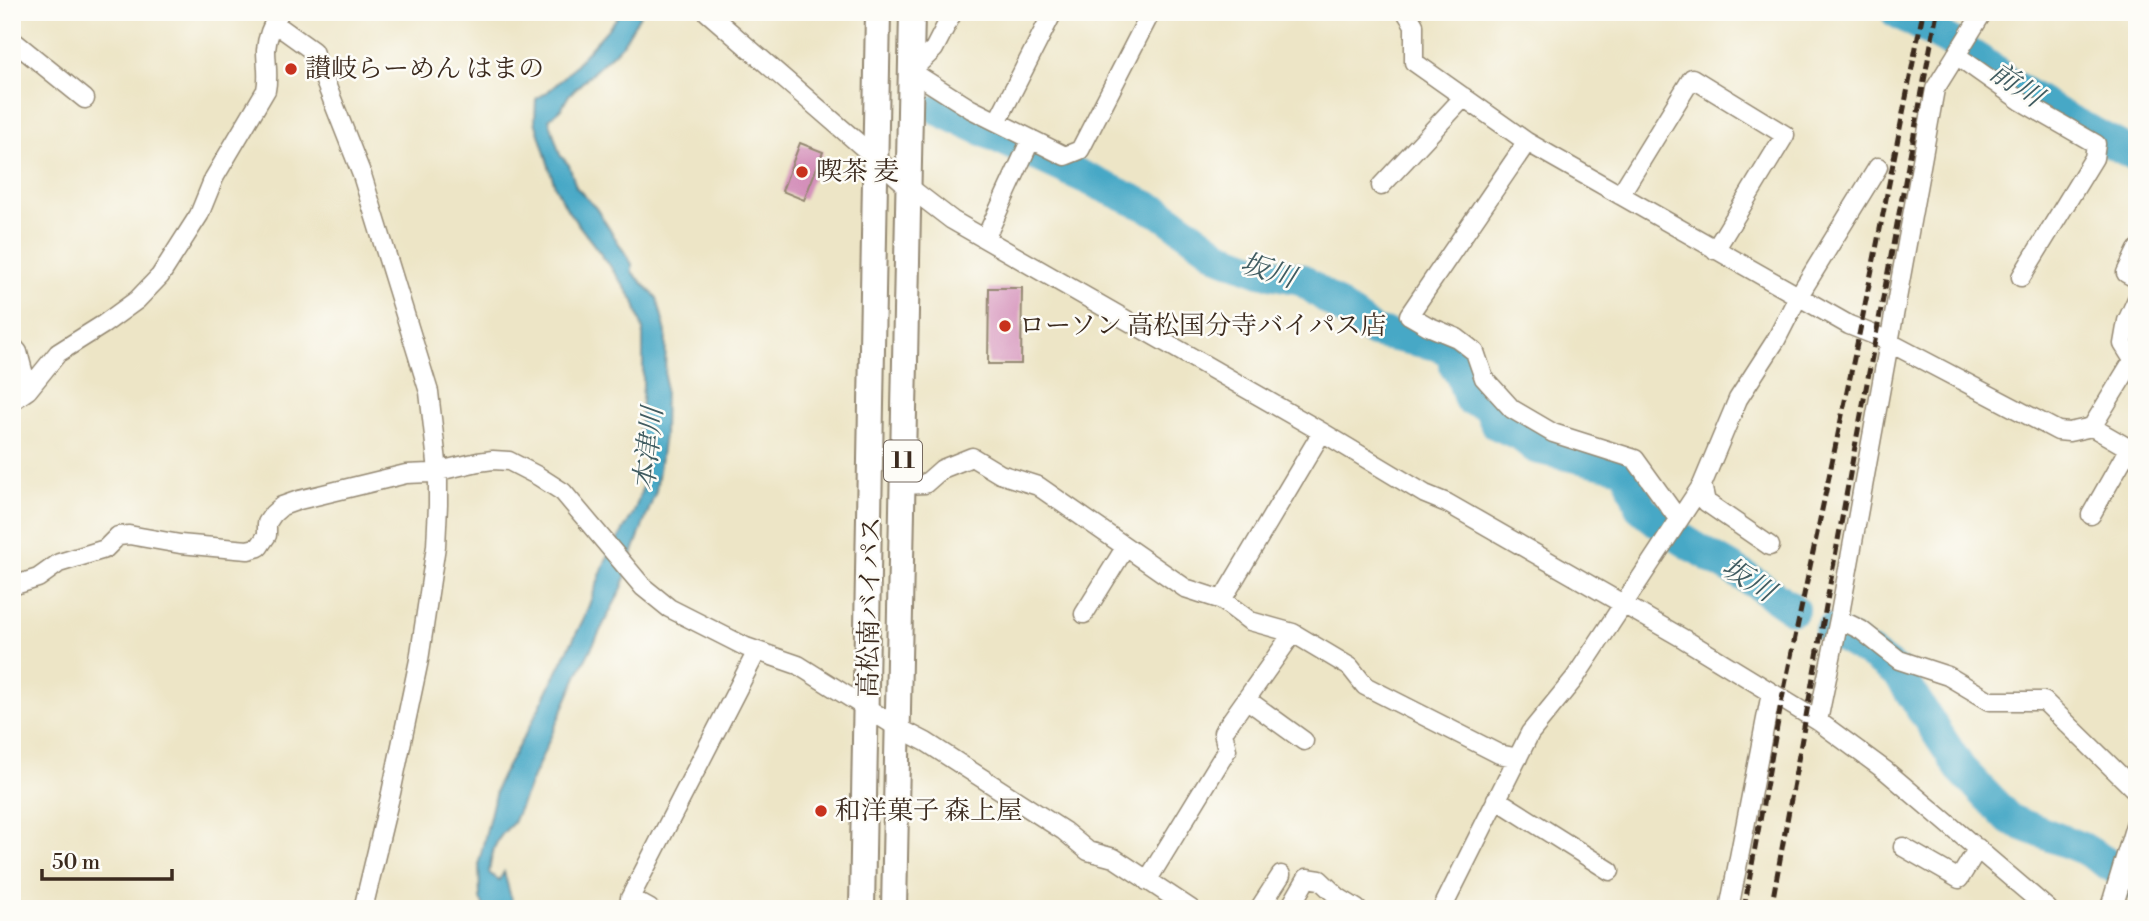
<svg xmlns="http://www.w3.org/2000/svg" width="2149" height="921" font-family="'Libre Bodoni','Noto Serif JP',serif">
<rect width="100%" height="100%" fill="#fdfcf7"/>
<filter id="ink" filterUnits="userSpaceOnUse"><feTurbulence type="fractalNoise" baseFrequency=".0143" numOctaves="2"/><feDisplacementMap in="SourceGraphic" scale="14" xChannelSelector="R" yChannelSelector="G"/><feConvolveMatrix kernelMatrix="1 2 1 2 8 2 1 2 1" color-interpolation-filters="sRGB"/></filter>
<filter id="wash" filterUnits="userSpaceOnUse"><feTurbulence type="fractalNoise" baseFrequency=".00686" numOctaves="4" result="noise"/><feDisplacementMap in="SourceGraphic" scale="28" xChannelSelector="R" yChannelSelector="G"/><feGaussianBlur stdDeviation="1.57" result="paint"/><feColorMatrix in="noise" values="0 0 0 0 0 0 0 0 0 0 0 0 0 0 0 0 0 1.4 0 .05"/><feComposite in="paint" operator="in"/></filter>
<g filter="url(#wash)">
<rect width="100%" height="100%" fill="#ede5c6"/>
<path fill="#47a8c6" stroke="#416972" stroke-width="2" d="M621 12H642L622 45 569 95 561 109 549 119 560 155 569 165 576 187 596 208 632 264V272L657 298 666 332 664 435 656 491 634 549 622 588 578 674 513 823C495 839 492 849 489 873L499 880 504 872 514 909H485L480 899 479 862 498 782 531 724 584 618 606 560 634 512 645 480 646 458 638 452 643 386V330L634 301 613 270 568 211 555 186 535 121 536 99C560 86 577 62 596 42 605 32 613 24 621 12Z"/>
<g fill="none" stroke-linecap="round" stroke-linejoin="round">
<path stroke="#47a8c6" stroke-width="32" d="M1896 12 1948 40 1988 66 2008 83 2067 119 2137 156
M939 110 1161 213 1221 256 1260 271 1301 279 1374 332 1438 345 1455 354 1454 365 1461 375 1469 399 1488 404 1496 424 1520 435 1536 448 1623 467 1630 474C1630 487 1639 494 1640 507 1671 535 1703 552 1739 573 1758 584 1775 597 1793 609
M1830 630 1866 651 1898 673 1960 768 2010 820 2084 849 2115 868 2137 885"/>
</g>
<g id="blocks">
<path fill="#d490ba" d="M800 143 823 152 804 200 782 191Z
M989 288H1022L1021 364H988Z"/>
</g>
</g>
<g filter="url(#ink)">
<use href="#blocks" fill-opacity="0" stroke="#948872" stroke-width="2"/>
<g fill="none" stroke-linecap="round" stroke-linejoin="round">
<defs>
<path id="minor" d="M707 12 909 187 952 220 1322 432 1425 494 1447 503 1684 639 1818 721 1886 771 2048 909
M953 12 934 49 911 71 971 109 1065 156 1080 150 1151 12
M1406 12 1414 25V62L1527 142 1849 325 1877 336 2058 431 2069 432 2092 427 2137 453
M274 23 313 51 362 175 429 392 438 471V505L436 546 419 660 391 793 363 909
M12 40 85 99
M1956 55 2021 101 2096 144 2094 158 2021 277
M997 122 1053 12
M1527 142 1409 315 1428 326 1457 338 1475 352 1484 378 1512 409 1553 433 1635 459 1679 520
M1381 186 1464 97
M1620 195 1692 78 1785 135 1715 250
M986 237 1031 139
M2137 250 2126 273 2137 279
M12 345 18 352 28 390
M12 401 28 390 58 353 104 324 137 300 160 276 199 215 214 178 266 90C269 76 266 64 266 50 267 37 273 23 280 12
M2092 427 2133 360 2123 344 2127 321 2137 299
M902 485 925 484 942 469 972 457 1000 474 1038 486 1185 588 1222 600 1250 621 1293 633 1350 667 1365 686 1499 754 1518 758
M1702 485 1706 502 1770 546
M2091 515 2129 448
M12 586 38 578 59 563 105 549 118 536 129 535 180 544 236 549 248 550 259 547 267 535V523L273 514 282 506 299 500 406 474 430 473 478 462 493 460 509 461 538 476 563 492 643 587 669 608 746 647 798 665 897 727 926 742 1064 831 1088 851 1114 858 1191 909
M1222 600 1322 432
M1084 614 1125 548
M1839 619 1861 630 1899 660 1948 676 1990 701H2044L2133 788 2137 789
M1246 699 1304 741
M1818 721 1839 619 1935 89 1983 12
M1496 799 1610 871
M1903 847 1959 879 1978 848
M1147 881 1227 750 1223 732 1293 633
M630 898 757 651
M629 909 630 898 650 909
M1259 909 1281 875
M1289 909 1307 878 1320 880 1339 898 1357 909
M1442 909 1530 733 1574 679 1702 485 1738 399 1776 340 1798 297 1878 167
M1729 909 1771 693"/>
<path id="major" d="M2111 909 2137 824"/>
<path id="highway" d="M862 909 878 12
M894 909 912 12"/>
</defs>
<use href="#minor" stroke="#948872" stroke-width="21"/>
<use href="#major" stroke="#948872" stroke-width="24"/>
<use href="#highway" stroke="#948872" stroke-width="28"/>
<use href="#minor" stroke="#fff" stroke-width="18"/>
<use href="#major" stroke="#fff" stroke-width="21"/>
<use href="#highway" stroke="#fff" stroke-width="24"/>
<path stroke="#3b2a1e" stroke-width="5" stroke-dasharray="10 5" stroke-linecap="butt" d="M1744 909 1782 699 1860 330 1923 12
M1771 909 1854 452 1937 12"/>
</g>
</g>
<g fill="#c8321e" stroke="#fdfcf7" stroke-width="2.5">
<circle cx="291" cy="69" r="7"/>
<circle cx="802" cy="172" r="7"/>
<circle cx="1005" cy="326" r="7"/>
<circle cx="821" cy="811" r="7"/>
</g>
<g text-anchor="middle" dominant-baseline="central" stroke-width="5" stroke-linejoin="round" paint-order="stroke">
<rect fill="#fdfcf7" stroke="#75695f" stroke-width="2" x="884" y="440.5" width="38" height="41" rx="5"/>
<g font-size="24" font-weight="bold" fill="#3b2a1e">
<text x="903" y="461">11</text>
</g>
<g font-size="26" fill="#3b2a1e" stroke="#fdfcf7" text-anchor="start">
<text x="305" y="69">讃岐らーめん はまの</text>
<text x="816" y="172">喫茶 麦</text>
<text x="1019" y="326">ローソン 高松国分寺バイパス店</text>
<text x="835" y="811">和洋菓子 森上屋</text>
</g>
<g font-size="26" fill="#3b2a1e" stroke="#fdfcf7">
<text transform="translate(870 607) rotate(-89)">高松南バイパス</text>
</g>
<g font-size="28" font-style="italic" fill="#405c61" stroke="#fdfcf7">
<text transform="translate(2016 85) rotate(34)">前川</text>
<text transform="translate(1268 271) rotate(18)">坂川</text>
<text transform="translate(649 449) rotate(-84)">本津川</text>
<text transform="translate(1748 580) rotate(32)">坂川</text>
</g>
</g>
<rect width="2149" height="921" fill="none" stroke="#fdfcf7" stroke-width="42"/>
<path d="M42 869v10h130v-10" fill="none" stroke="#3b2a1e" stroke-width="3.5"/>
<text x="52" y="869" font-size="21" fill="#3b2a1e" stroke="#fdfcf7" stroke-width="5" paint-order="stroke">50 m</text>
</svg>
